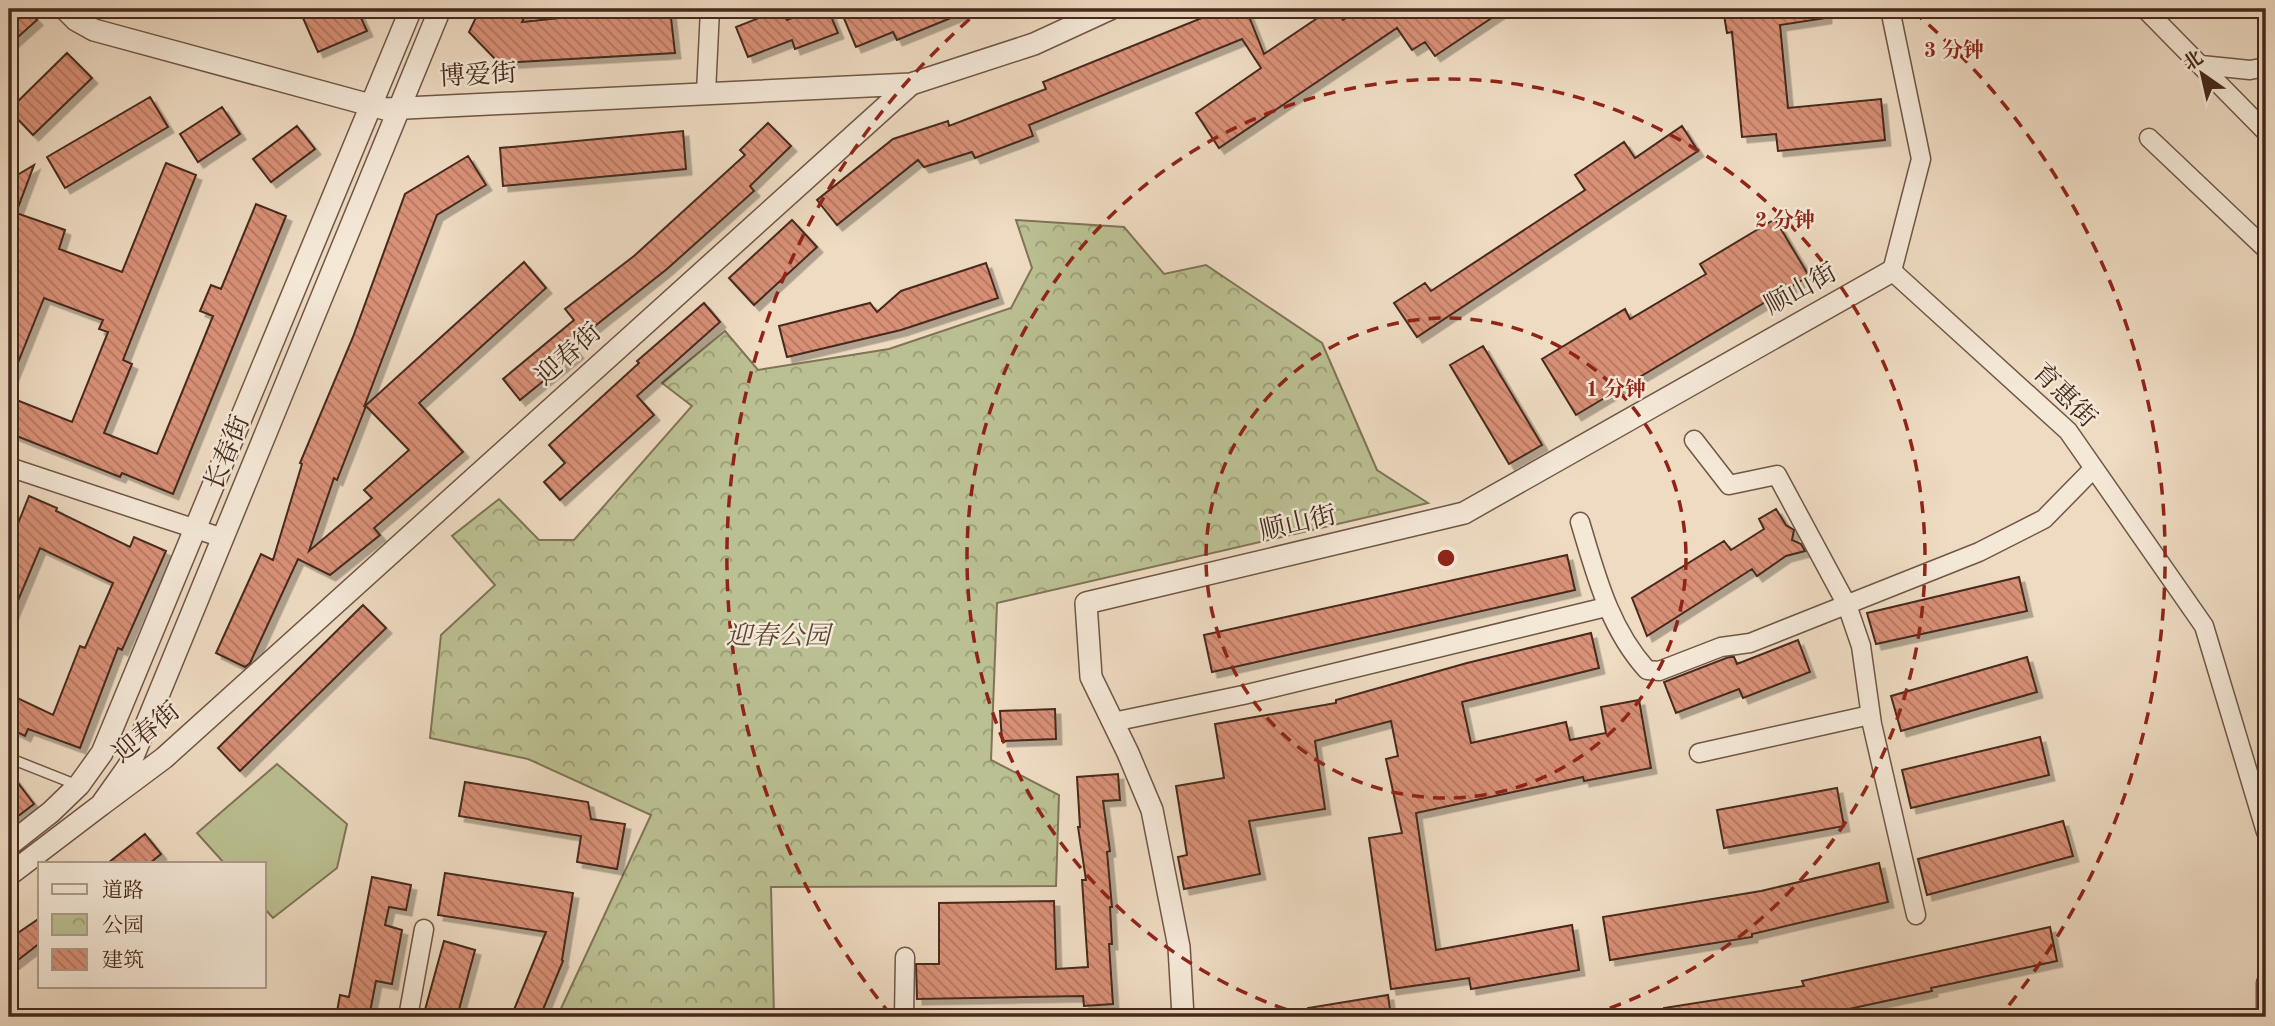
<svg xmlns="http://www.w3.org/2000/svg" width="2275" height="1026" font-family="'Old Standard TT','Noto Serif SC',serif">
<defs>
<pattern id="park-crowns" width="20" height="18" patternUnits="userSpaceOnUse" patternTransform="scale(1.75)"><rect width="20" height="18" fill="#bbc092"/><path d="M2 6a3 3 0 1 1 6 0M12 15a3 3 0 1 1 6 0" fill="none" stroke="#9a9c76"/></pattern>
<pattern id="building-back-hatch" width="6" height="6" patternUnits="userSpaceOnUse" patternTransform="scale(1.75)"><rect width="6" height="6" fill="#d99077"/><path d="M-1 5l2 2M0 0l6 6M5-1l2 2" fill="none" stroke="#b27661"/></pattern>
<filter id="shadow"><feDropShadow dx="5.5" dy="5.5" stdDeviation="0" flood-color="#0004"/></filter>
</defs>
<rect width="100%" height="100%" fill="#eedbc2"/>
<filter id="stains"><feTurbulence type="fractalNoise" baseFrequency=".00286" numOctaves="4"/><feColorMatrix values="0 0 0 0 .2 0 0 0 0 .09 0 0 0 0 .02 0 0 0 .5 -.17"/></filter>
<radialGradient id="worn" r=".72"><stop offset=".6" stop-color="#630" stop-opacity="0"/><stop offset="1" stop-color="#630" stop-opacity=".3"/></radialGradient>
<path fill="url(#park-crowns)" stroke="#807457" stroke-width="2" d="M1016 220 1124 227 1164 274 1206 265 1322 343 1377 470 1428 503 997 603 991 760 1059 795 1056 886 771 887 774 1017H557L651 815 528 759 430 738 441 635 495 585 452 536 499 499 539 540H574L692 406 662 383 725 331 758 370 889 349 1011 308 1032 268Z"/>
<path fill="#bbc092" stroke="#807457" stroke-width="2" d="M277 764 347 824 337 868 273 918 264 908V863H224L197 833Z"/>
<path fill="url(#building-back-hatch)" stroke="#46291c" stroke-width="2" fill-rule="evenodd" filter="url(#shadow)" d="M9 9H27L37 20 9 45Z
M299 9H357L367 31 318 52Z
M480 9H528L522 22 643 9H670L675 53 499 63 469 32Z
M782 9 787 20 815 9H828L838 33 795 49 792 40 748 57 736 27Z
M860 9H973L897 40 893 32 856 47 843 16Z
M1224 9H1246L1264 54 1331 9H1335L1343 20 1360 9H1505L1435 56 1425 42 1412 50 1397 28 1219 148 1196 113 1261 68 1242 39 1029 125 1033 136 975 158 972 152 924 167 918 160 837 225 817 200 893 139 948 121 949 126 1046 89 1043 82Z
M1723 9H1826V18L1780 25 1788 108 1881 99 1885 140 1778 151 1776 134 1742 137 1732 32 1727 33Z
M67 53 92 78 33 135 9 110Z
M150 97 168 127 65 188 47 157Z
M222 107 240 134 198 162 180 134Z
M768 123 791 146 750 186 754 191 667 269 571 345 578 353 520 400 503 379 574 320 565 309 634 256 745 155 740 150Z
M297 126 315 149 271 182 253 159Z
M1682 126 1698 151 1417 337 1394 303 1425 283 1431 291 1585 190 1575 175 1624 142 1635 158Z
M683 131 686 169 503 186 500 148Z
M468 156 486 185 437 215 364 407 524 262 546 288 419 403 463 452 374 528 380 535 330 575 298 559 250 663 245 667 216 653 261 554 273 560 302 464 300 463 353 337 405 194ZM366 406 409 450 364 490 372 498 309 551 334 478 337 480Z
M166 163 196 175 123 360 132 364 104 433 157 454 213 316 200 311 211 285 221 289 256 204 286 216 173 494 122 473 120 477 9 433V397L72 422 108 332 99 329 103 320 44 298 9 385V180L34 165 16 213 65 230 59 249 122 272Z
M1775 219 1809 276 1576 415 1542 359 1625 309 1630 319 1706 274 1700 264Z
M792 220 817 247 754 305 729 278Z
M986 263 998 298 901 330 787 357 779 326 870 303 877 312 901 291Z
M704 303 720 322 637 396 654 415 560 500 544 482 565 463 549 445 639 363 637 361Z
M1483 346 1542 445 1509 464 1450 365Z
M29 496 57 508 56 511 130 547 134 537 166 551 122 650 118 648 80 748 28 729 25 736 9 728V694L53 715 80 646 85 648 113 583 40 548 9 622V546Z
M1776 509 1786 525 1794 530 1792 540 1801 544 1805 551 1786 556 1757 576 1752 569 1647 636 1632 598 1724 541 1731 550 1764 529 1759 519Z
M1567 555 1575 590 1212 672 1204 635Z
M2019 577 2027 611 1876 644 1867 613Z
M363 605 386 628 240 771 218 748Z
M1591 633 1599 668 1462 702 1471 743 1566 722 1570 740 1606 733 1601 707 1639 700 1651 768 1584 781 1583 777 1416 813 1436 950 1572 925 1579 970 1471 989 1469 978 1391 989 1369 838 1402 833 1386 759 1398 756 1391 721 1315 741 1325 809 1249 821 1260 874 1184 889 1178 857 1187 855 1176 786 1224 778 1215 724 1336 703V700L1467 663Z
M1798 640 1810 672 1743 698 1739 689 1676 713 1664 682 1729 657H1734L1737 664Z
M2027 657 2037 692 1901 731 1891 696Z
M1055 709 1056 739 1002 741 1000 711Z
M2040 737 2049 775 1911 808 1902 770Z
M9 771 34 804 9 823Z
M1118 774 1120 800 1103 801 1110 851 1107 852 1112 907H1110L1112 944H1109L1113 1004 1084 1006 1083 996 917 999 916 964H939V903L1054 901 1056 969 1088 967 1082 880H1086L1078 827H1080L1077 777Z
M465 782 588 802 591 819 625 824 617 869 577 862 581 836 459 816Z
M1837 788 1844 826 1724 848 1717 810Z
M2063 821 2073 856 1927 895 1918 859Z
M145 834 161 854 150 863H108Z
M1879 863 1888 902 1752 934V937L1610 960 1603 917 1761 891Z
M445 873 573 893 562 960 563 961 540 1017H511L546 932 438 915Z
M372 877 411 885 406 910 389 907 385 925 402 930 392 984 376 981 369 1017H336L340 995 349 997Z
M40 918V943L9 967V939Z
M2050 927 2057 961 1931 988 1932 991 1812 1017H1665L1664 1008 1804 986 1802 981Z
M444 941 475 950 457 1017H423Z
M1388 995 1391 1017H1309L1308 1008Z"/>
<g fill="none" stroke-linecap="round" stroke-linejoin="round">
<defs>
<path id="service" d="M9 758 77 785"/>
<path id="minor" d="M1890 9 1921 159 1892 271 2068 431 2204 626 2266 832
M2145 9 2266 132
M2201 65 2250 70 2266 67
M706 93 710 9
M2149 138 2266 249
M1694 440 1729 485 1777 475 1847 605 1861 646 1872 724 1916 915
M9 467 223 538
M1580 522C1596 575 1609 628 1647 670L1659 671 1721 647 1750 643 1979 552 2044 519 2094 468
M1113 722 1243 695 1606 607
M1699 753 1870 715
M408 1017 424 929
M904 1017 905 957
M2266 1017V983"/>
<path id="tertiary" d="M65 9 76 20 94 30 385 109 911 84
M101 805 164 758 911 84 1034 44 1110 9
M9 845 51 812 79 785 102 753 411 9
M9 875 101 805 130 764 440 9
M1183 1017 1179 947 1152 810 1128 753 1091 677 1086 603 1464 513 1892 271"/>
</defs>
<use href="#service" stroke="#705646" stroke-width="12"/>
<use href="#minor" stroke="#705646" stroke-width="21"/>
<use href="#tertiary" stroke="#705646" stroke-width="24"/>
<use href="#service" stroke="#f4e8d7" stroke-width="9"/>
<use href="#minor" stroke="#f4e8d7" stroke-width="18"/>
<use href="#tertiary" stroke="#f4e8d7" stroke-width="21"/>
</g>
<g fill="none" stroke="#8f2418" stroke-width="3.5" stroke-dasharray="12 9">
<circle cx="1446" cy="558" r="240"/>
<path d="M1306 1016A479 479 0 1 1 1586 1016"/>
<path d="M891 1015A719 719 0 0 1 979 11M1913 11A719 719 0 0 1 2001 1015"/>
</g>
<g text-anchor="middle" dominant-baseline="central" stroke-width="5" stroke-linejoin="round" paint-order="stroke">
<g font-size="26" fill="#46291c" stroke="#f4e8d7">
<text transform="translate(478 76) rotate(-3)">博爱街</text>
<text transform="translate(1801 290) rotate(-29)">顺山街</text>
<text transform="translate(569 355) rotate(-42)">迎春街</text>
<text transform="translate(2064 396) rotate(45)">育惠街</text>
<text transform="translate(228 453) rotate(-68)">长春街</text>
<text transform="translate(1298 524) rotate(-13)">顺山街</text>
<text transform="translate(147 733) rotate(-40)">迎春街</text>
</g>
<g font-size="26" font-style="italic" fill="#5d4734" stroke="#f4e8d7">
<text x="778" y="637">迎春公园</text>
</g>
</g>
<circle cx="1446" cy="558" r="10" fill="#8f2418" stroke="#f4e8d7" stroke-width="3.5"/>
<g font-size="21" text-anchor="middle" font-weight="bold" fill="#8f2418" stroke="#f4e8d7" stroke-width="5" stroke-linejoin="round" paint-order="stroke">
<text x="1954" y="57">3 分钟</text>
<text x="1785" y="227">2 分钟</text>
<text x="1616" y="396">1 分钟</text>
</g>
<rect width="2275" height="1026" fill="none" stroke="#eedbc2" stroke-width="35"/>
<rect x="10" y="10" width="2254" height="1005" fill="none" stroke="#46291c" stroke-width="3.5"/>
<rect x="18" y="18" width="2240" height="991" fill="none" stroke="#46291c" stroke-width="2"/>
<rect x="38" y="862" width="228" height="126" fill="#f4e8d7" stroke="#ae9c8c" stroke-width="2"/>
<rect x="52" y="884" width="35" height="10" fill="#f4e8d7" stroke="#ae9c8c" stroke-width="2"/>
<text x="102" y="897" font-size="21" fill="#46291c">道路</text>
<rect x="52" y="914" width="35" height="21" fill="url(#park-crowns)" stroke="#ae9c8c" stroke-width="2"/>
<text x="102" y="932" font-size="21" fill="#46291c">公园</text>
<rect x="52" y="949" width="35" height="21" fill="url(#building-back-hatch)" stroke="#ae9c8c" stroke-width="2"/>
<text x="102" y="967" font-size="21" fill="#46291c">建筑</text>
<g transform="translate(2202 74) rotate(326)" stroke="#f4e8d7" stroke-width="5" paint-order="stroke">
<path d="M0-5L12 26L0 18L-12 26Z" fill="#46291c"/>
<text y="-10" font-size="19" font-weight="bold" text-anchor="middle" fill="#46291c">北</text>
</g>
<rect width="100%" height="100%" filter="url(#stains)"/>
<rect width="100%" height="100%" fill="url(#worn)"/>
</svg>
